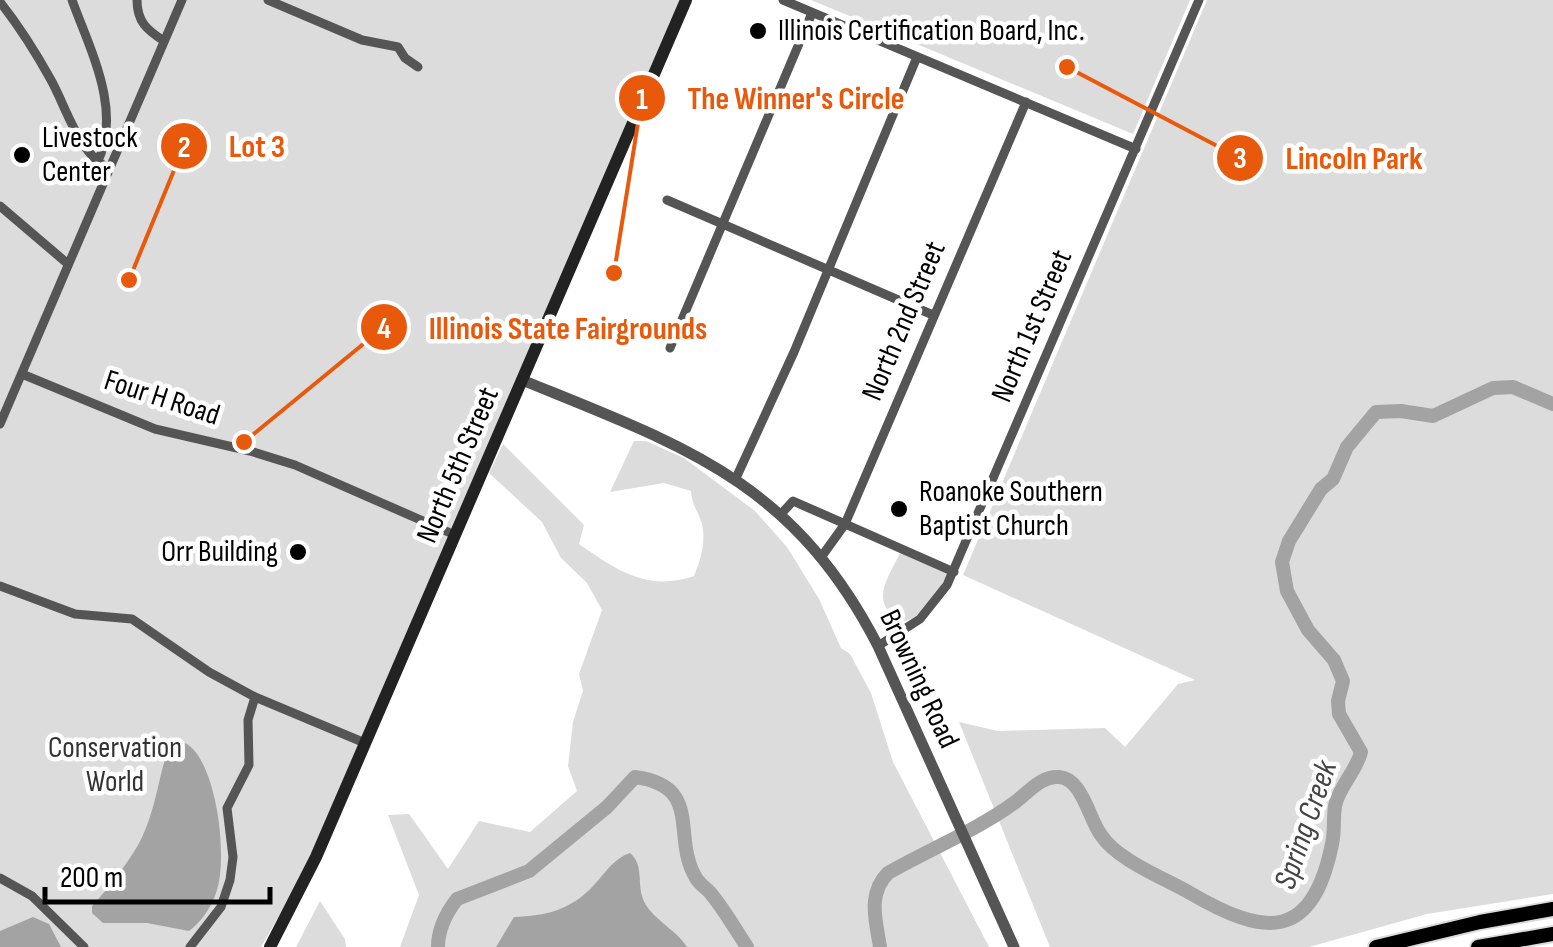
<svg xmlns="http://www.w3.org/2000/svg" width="1553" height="947" font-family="'Sofia Sans Condensed',sans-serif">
<rect width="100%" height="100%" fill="#fff"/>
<path fill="#dcdcdc" d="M0 0H680L300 880 261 947H0Z
M811 0H1190L1133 134Z
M1207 0H1553V894L1427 914 1309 947H1050L959 722 998 731 1105 728 1125 747 1178 684 1195 680 963 575Z
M634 441H646L684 458 755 511 787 547 819 599 841 648 850 654 871 693 893 762 989 947H400L419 895 388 815 409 814 448 869 479 821 530 832 577 791 568 766 573 722 583 691 579 674 602 610 587 583 561 558 542 522 489 473 503 444 584 525 579 544C616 570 648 592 694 576 701 559 706 542 702 524 698 511 692 505 691 491L664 483 610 492Z
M901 551 948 573C937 593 924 620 899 622 869 600 888 579 901 551Z
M320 901 345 939 346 947H296Z"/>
<path fill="#a3a3a3" d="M171 739C178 741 186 742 192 748 218 774 228 860 216 893 211 908 201 922 189 931L147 923H103L92 913V906C108 889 134 856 143 835 154 811 158 784 165 759L158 746 163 740Z
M630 853C644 865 637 883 643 899 650 918 676 929 687 947H496L514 917C546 916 571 910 594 885 605 873 614 858 630 853Z
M33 917 49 924 61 947H0V931Z"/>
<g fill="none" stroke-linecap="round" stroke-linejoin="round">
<path stroke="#a3a3a3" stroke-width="14" d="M438 947C438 930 447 912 457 899L529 871 607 807 635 777C704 786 671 837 696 878 700 885 708 889 712 895 725 911 736 930 747 947
M880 947C876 921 867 894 888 873 928 850 977 830 1014 803 1028 793 1040 776 1059 777 1082 778 1089 819 1101 835 1117 860 1164 878 1190 893 1264 936 1312 943 1332 844 1335 832 1333 819 1335 806 1339 786 1356 772 1361 752L1339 714 1338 701 1343 681 1334 660 1308 630 1287 591 1282 562 1289 541 1321 489 1333 479 1347 447 1376 412 1401 411 1433 416 1493 388 1513 387 1553 404"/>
<defs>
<path id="trunk" d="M1376 947 1480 922 1553 909
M1478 947 1553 934"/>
</defs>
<use href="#trunk" stroke="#dbdbdb" stroke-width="18"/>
<path stroke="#555" stroke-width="9" d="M72 0C90 50 123 111 97 163
M137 0C137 22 147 30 164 41
M268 0 362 40 398 47 405 58 418 67
M783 0 1136 149
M0 2C19 26 36 53 51 80 67 109 79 155 110 169
M667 200 933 315
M0 206 68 264
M670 348 812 13
M22 374 155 429 250 451 295 465 455 535
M0 424 182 0
M736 478 794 352 917 57
M781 514 793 501 954 572
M822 556 845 524 1026 102
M0 586 75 614 132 619 209 672 255 697 365 743
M878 646 920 619 947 585 1199 0
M0 878 32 896 84 947
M190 947 221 907 230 880 233 857 227 808 249 765 248 720 255 697"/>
<path stroke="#555" stroke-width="11" d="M522 380C684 446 793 481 878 646L1014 947"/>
<path stroke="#222" stroke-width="12" d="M270 947 316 857 686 0"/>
<use href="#trunk" stroke="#000" stroke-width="14"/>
</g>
<g fill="#000" stroke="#fff" stroke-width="4">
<circle cx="758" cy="31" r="10"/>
<circle cx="22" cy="155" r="10"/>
<circle cx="899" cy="509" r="10"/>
<circle cx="298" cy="552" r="10"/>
</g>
<g text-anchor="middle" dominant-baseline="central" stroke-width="9" stroke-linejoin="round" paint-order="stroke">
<g font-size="30" fill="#000" stroke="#fff" text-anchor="start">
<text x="778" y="31">Illinois Certification Board, Inc.</text>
<text x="42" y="138">Livestock<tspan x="42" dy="34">Center</tspan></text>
<text x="919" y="492">Roanoke Southern<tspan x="919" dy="34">Baptist Church</tspan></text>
<text x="278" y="552" text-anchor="end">Orr Building</text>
</g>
<g font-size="30" fill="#000" stroke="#fff">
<text transform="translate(904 321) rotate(-67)">North 2nd Street</text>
<text transform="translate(1032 326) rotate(-67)">North 1st Street</text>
<text transform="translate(162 398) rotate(18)">Four H Road</text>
<text transform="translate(458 465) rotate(-67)">North 5th Street</text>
<text transform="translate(919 679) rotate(65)">Browning Road</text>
</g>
<g font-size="30" fill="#333" stroke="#fff">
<text x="115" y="748">Conservation<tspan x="115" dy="34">World</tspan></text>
</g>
<g font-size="32" font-style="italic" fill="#444" stroke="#fff">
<text transform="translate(1306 825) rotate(-71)">Spring Creek</text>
</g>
</g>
<path fill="none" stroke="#e8590c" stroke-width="4" d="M614 273L642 98M129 280L184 146M1067 67L1240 158M244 442L384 327"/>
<g fill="#e8590c" stroke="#fff" stroke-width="4">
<circle cx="614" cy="273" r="10"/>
<circle cx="129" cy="280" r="10"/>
<circle cx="1067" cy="67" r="10"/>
<circle cx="244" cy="442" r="10"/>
<circle cx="642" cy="98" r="25"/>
<circle cx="184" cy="146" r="25"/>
<circle cx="1240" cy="158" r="25"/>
<circle cx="384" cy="327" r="25"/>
</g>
<g font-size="30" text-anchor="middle" font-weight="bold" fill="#fff">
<text x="642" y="109">1</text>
<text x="184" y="157">2</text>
<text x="1240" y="168">3</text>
<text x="384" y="338">4</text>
</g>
<g font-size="32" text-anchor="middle" font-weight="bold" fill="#e8590c" stroke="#fff" stroke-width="9" stroke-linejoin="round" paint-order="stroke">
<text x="796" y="109">The Winner's Circle</text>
<text x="257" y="157">Lot 3</text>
<text x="1354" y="169">Lincoln Park</text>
<text x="568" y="339">Illinois State Fairgrounds</text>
</g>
<path d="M45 887v15h225v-15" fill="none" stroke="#000000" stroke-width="5"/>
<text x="60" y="887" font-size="30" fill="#000000" stroke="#ffffff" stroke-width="8" paint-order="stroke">200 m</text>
</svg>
